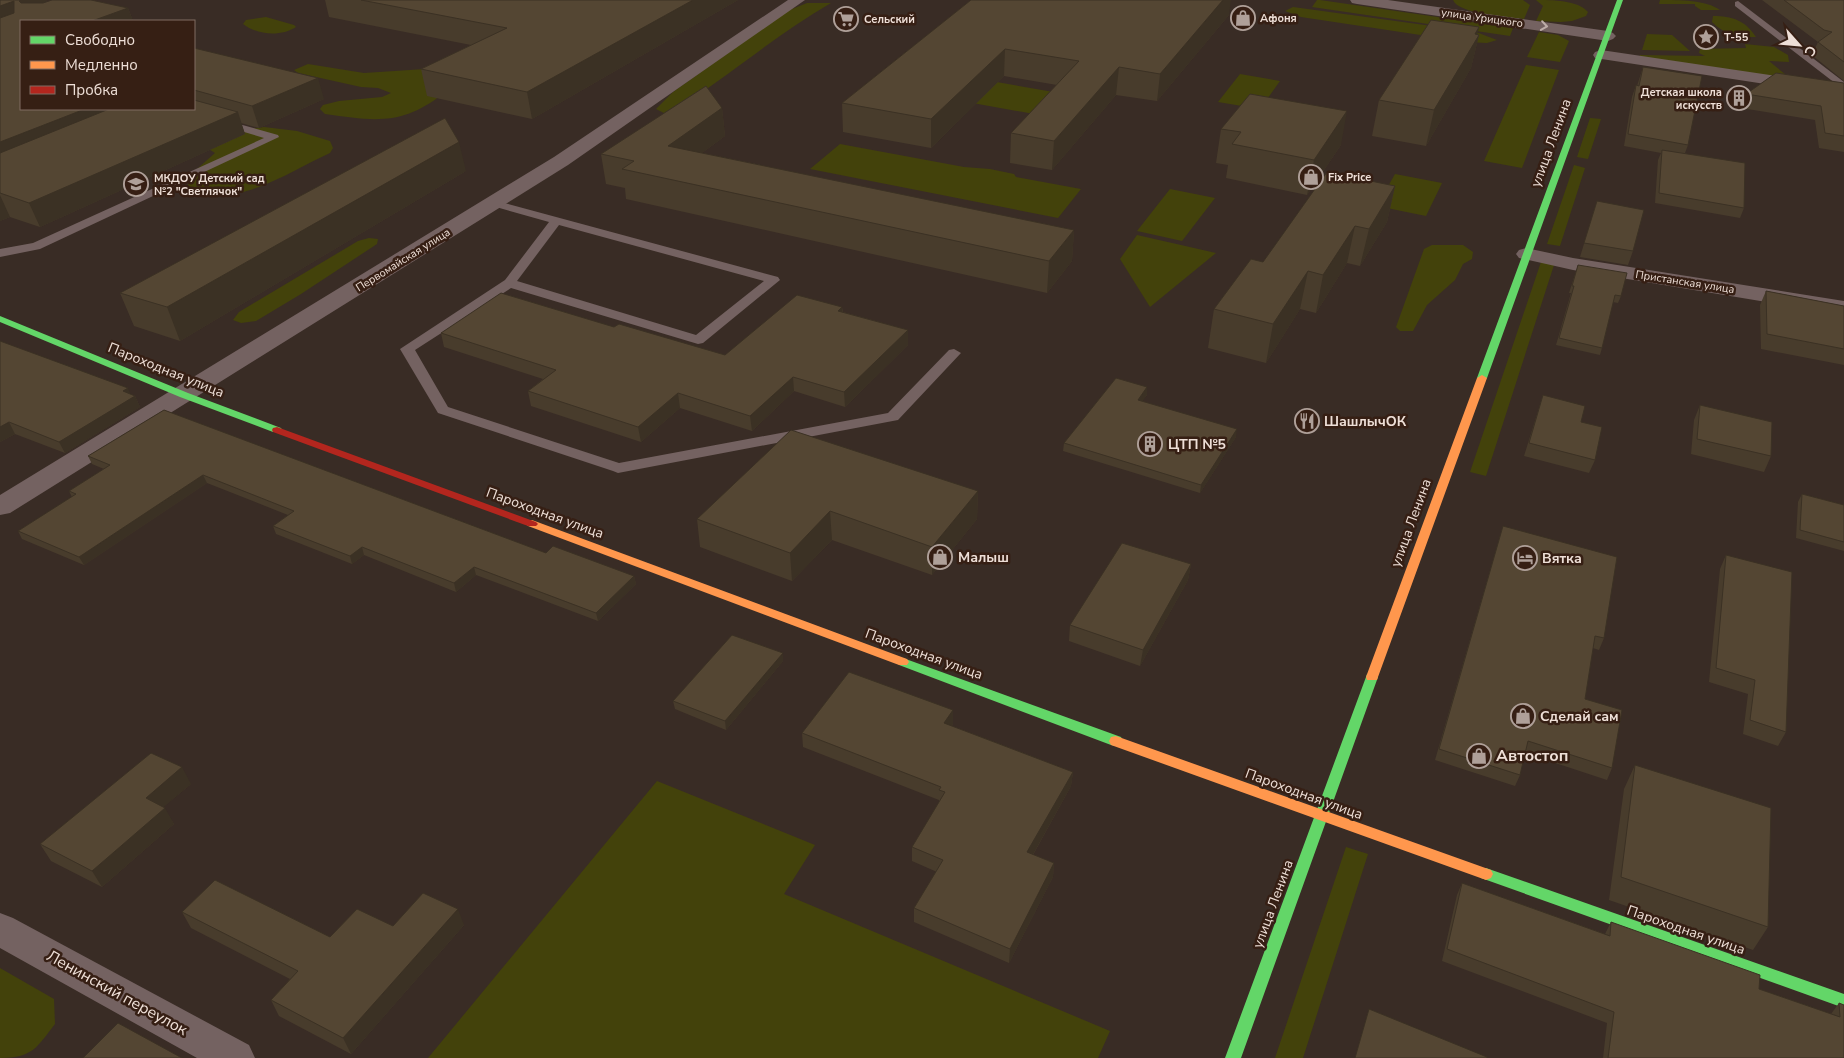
<svg xmlns="http://www.w3.org/2000/svg" width="1844" height="1058" font-family="'Nunito Sans',sans-serif">
<rect width="100%" height="100%" fill="#392c25"/>
<path fill="#43420b" d="M1317 0H1320L1513 28 1510 36 1312 7Z
M1453 0H1523L1530 5 1524 19C1509 17 1458 14 1453 0Z
M1536 0C1552 0 1578 0 1588 12L1586 16 1572 21 1561 22 1536 21 1543 6Z
M1660 0C1680 0 1706 0 1720 10H1701L1695 6V4H1659Z
M807 3H831C774 36 724 80 668 115L656 109 673 92 787 11Z
M1293 7 1476 32 1497 40 1487 43 1467 42 1301 17 1285 11Z
M1713 16C1732 16 1745 20 1756 37 1738 37 1725 35 1712 22Z
M266 17 294 25 296 27C281 37 257 35 243 24L246 20Z
M1539 32 1558 35 1569 41 1560 62 1527 57Z
M1647 34 1672 35 1690 51 1642 50Z
M1745 44 1774 47 1788 55 1789 62 1769 61 1786 75 1776 77 1639 58 1640 55 1705 56 1699 53 1700 49 1746 48Z
M308 64 364 73 425 69 444 93C402 126 375 121 325 114L320 109 323 105 339 101 382 97 391 93 378 88 361 87 298 73 294 70Z
M1526 65 1559 70 1522 168 1484 161Z
M1240 74 1280 81 1260 109 1218 102Z
M991 81 1105 101 1084 123 967 102Z
M1590 118 1601 119 1588 159 1577 157Z
M264 127 297 131 330 141 333 148 330 153C290 171 229 214 188 187L189 176 215 153 207 148 235 131Z
M840 144 964 167 990 169 1014 174 1016 177 1081 189 1058 218 810 169Z
M1574 165 1585 168 1560 246 1547 244Z
M1395 174 1442 183 1426 216 1377 206Z
M1170 189 1215 198 1182 241 1137 231Z
M1137 235 1216 253 1150 307 1120 259Z
M369 238 378 239 377 244 301 294 256 321 241 323 233 320 239 312 358 241Z
M1432 245H1463L1473 252 1472 259 1463 264 1455 280 1427 305 1413 331H1400L1396 327 1424 249Z
M1541 262 1554 265 1486 476 1470 472Z
M657 781 815 845 784 894 1110 1031 1098 1058H428Z
M1346 847 1368 854 1303 1058H1275Z
M0 968 54 999 55 1024C37 1047 33 1058 0 1058Z"/>
<g fill="none" stroke-linecap="round" stroke-linejoin="round">
<path fill="#746261" fill-rule="evenodd" d="M1738 1 1844 82V90L1735 6V2Z
M221 119 278 135 279 137 40 249 0 257V249L33 243 264 138 217 124 216 122 217 120Z
M493 200 778 277 780 280 703 343 698 344 511 288 415 350 448 407 619 463 888 413 949 350 954 349 961 353 898 420 618 473 613 471 438 413 400 349 505 280 549 222 489 205 487 203 489 201ZM559 225 764 281 696 335 517 281Z"/>
<path fill="#746261" fill-rule="evenodd" d="M788 0H805L568 165 10 513 0 515V495L554 157Z
M1350 0H1388L1608 31 1613 33 1616 36 1613 39 1608 41 1357 4 1352 3Z
M1601 50 1844 86V96L1595 58 1593 55 1595 52Z
M1526 248 1573 258 1844 301V315L1573 270 1519 258 1516 254 1519 250Z
M0 913 13 918 249 1045 255 1058H197L0 948Z"/>
<path fill="#63d668" fill-rule="evenodd" d="M1617 0H1623L1487 378 1482 381 1479 380 1477 378Z
M0 316 188 393 281 428 282 430 281 432H273L180 397 0 322Z
M903 658 1121 737 1123 741 1121 745 1116 746 1111 745 899 665 897 662 899 659Z
M1372 672 1377 674 1378 677 1241 1058H1225L1366 677 1367 674Z
M1486 868 1844 994V1008L1481 878 1479 874 1481 870Z"/>
<path fill="#ff974d" fill-rule="evenodd" d="M1482 375 1487 378 1378 677 1377 680H1367L1366 677 1477 378Z
M532 520 907 659 909 662 907 665H899L528 526 526 524 528 522Z
M1116 736 1491 870 1493 874 1491 878 1486 880 1111 745 1109 741 1111 737Z"/>
<path fill="#b3261e" fill-rule="evenodd" d="M277 427 536 522 538 524 536 526H528L273 432 272 430 273 428Z"/>
</g>
<path fill="#483c2c" d="M0 0H46L47 2 128 8 133 21H21V109H194V48L324 99 259 128 241 123 245 134 40 227 10 217 0 221Z
M325 0H738L532 119 427 96 421 69 471 45 329 17Z
M971 0 1229 15 1157 101 1116 95 1052 170 1010 163 1011 133 1057 85 1004 76 931 148 843 132 842 103Z
M1762 0H1844V81L1812 55 1818 42Z
M1477 34 1479 35 1471 68 1426 146 1372 136 1379 100Z
M1643 67 1688 145 1685 153 1744 208 1740 218 1655 203 1658 160 1661 153 1624 146 1632 97 1636 85 1637 86Z
M1844 83V152L1819 148 1815 120 1741 108 1746 94Z
M722 108 725 136 702 153 1074 230 1072 261 1047 293 626 199 625 188 606 184 601 154Z
M1221 129 1341 145 1307 195 1226 178 1228 165 1216 163Z
M466 171 180 341 134 326 120 293Z
M1395 186 1387 222 1360 266 1347 263 1316 313 1300 309 1266 363 1208 348 1214 309 1263 262Z
M1597 201 1633 251 1628 265 1580 257Z
M1578 265 1621 296 1618 303 1613 302 1602 348 1600 355 1556 345 1571 293H1569Z
M1766 291 1844 306V365L1761 349 1760 305Z
M842 307 843 312 908 330V345L845 407 794 391 752 431 680 408 641 442 531 406 528 391 543 379 444 347 441 333 725 355Z
M0 341 135 396 140 407 65 453 15 434 0 442Z
M1147 387V395L1142 401 1236 437 1200 493 1063 451 1064 443Z
M1543 395 1595 460 1589 473 1524 456Z
M1700 405 1771 456 1764 472 1691 454 1694 420Z
M164 410 546 553 634 576 636 584 598 621 476 575 456 592 364 555 352 564 276 534 273 526 288 515 207 483 84 565 22 539 18 531 72 497 69 491 104 469 92 464 88 456Z
M978 491 977 519 932 575 832 540 792 581 700 547 697 519Z
M1802 494 1844 505V551L1796 538 1798 502Z
M1503 526 1604 638 1599 650 1593 648 1585 699 1612 768 1607 780 1525 753 1520 775 1515 786 1435 760Z
M1726 555 1786 732 1778 746 1743 734 1748 694 1709 682 1720 569Z
M1191 564 1188 580 1140 666 1069 641 1070 625Z
M783 653V661L726 730 675 709 673 701Z
M953 724 952 726 1073 772 1071 786 1033 855 1054 863 1053 877 1009 963 914 922V908L937 872 912 861V847L939 803V800L803 747 802 733Z
M1635 765 1768 927 1753 950 1609 900 1624 789Z
M191 784 163 807 174 824 102 887 51 861 40 844Z
M1462 883 1605 934 1611 922 1759 989 1831 1014 1839 1003 1844 1058H1603L1607 1023 1442 961 1457 895Z
M182 912 330 937 393 926 464 925 351 1054 279 1016 271 1000 290 979 191 928Z
M1369 1009 1487 1058H1355Z"/>
<path fill="#3b3124" d="M21 0H46L50 9 31 16 19 1Z
M693 0H738L532 119 527 92Z
M1223 0H1231L1229 15 1157 101 1160 74Z
M14 1 22 20 0 28V6Z
M128 8 133 21H92Z
M1479 27 1476 40 1479 35 1471 68 1426 146 1434 110Z
M1005 49 1004 76 931 148V119Z
M1119 67 1116 95 1052 170 1054 141Z
M318 78 324 99 259 128 252 106Z
M722 108 725 136 671 176 668 146Z
M85 109H148L0 169V142Z
M1347 111 1341 145 1307 195 1314 160Z
M238 112 245 134 40 227 29 203Z
M459 142 466 171 180 341 167 307Z
M1395 186 1387 222 1360 266 1369 229Z
M0 195 10 217 0 221Z
M1355 226 1347 263 1316 313 1323 275Z
M1074 230 1072 261 1047 293 1049 261Z
M1308 271 1300 309 1266 363 1273 324Z
M842 307 843 322 838 311Z
M908 330V345L845 407 844 392Z
M793 377 794 391 752 431 750 416Z
M1147 387V395L1137 408 1138 400Z
M128 388 132 398 135 396 140 407 65 453 59 442 123 391Z
M678 393 680 408 641 442 638 427Z
M9 422 15 434 0 442V427Z
M1237 429 1236 437 1200 493 1201 485Z
M203 475 207 483 84 565 79 557Z
M978 491 977 519 932 575V547Z
M830 511 832 540 792 581 790 553Z
M362 547 364 555 352 564 350 556Z
M1191 564 1188 580 1140 666 1143 650Z
M474 567 476 575 456 592 454 583Z
M634 576 636 584 598 621 596 613Z
M783 653V661L726 730 725 721Z
M953 710V724L944 738V723Z
M182 767 191 784 154 815 146 798Z
M1073 772 1071 786 1026 867 1027 852Z
M165 808 174 824 102 887 92 871Z
M1054 863 1053 877 1009 963 1010 949Z
M458 909 464 925 351 1054 343 1038Z"/>
<path fill="#544633" stroke="#3b3124" d="M0 0H21L19 1 21 3H43L52 0H91L128 8 92 21H21V109H85L0 142V18L14 13V1L0 6Z
M361 0H693L527 92 421 69 507 28Z
M971 0H1223L1160 74 1119 67 1054 141 1011 133 1079 61 1005 49 931 119 842 103Z
M1784 0H1844V62L1818 42 1832 32 1824 30Z
M1431 20 1479 27 1475 34 1479 35 1434 110 1379 100Z
M194 48 318 78 252 106 194 90Z
M1643 67 1702 76 1688 145 1628 134 1636 85 1639 86Z
M1776 73 1844 83V136L1825 133 1821 106 1746 94Z
M706 86 722 108 668 146 1074 230 1049 261 622 169 634 161 601 154Z
M1250 94 1347 111 1314 160 1232 144 1241 132 1221 129Z
M194 100 238 112 29 203 0 193V153L109 109H194Z
M445 118 459 142 167 307 120 293Z
M1662 150 1745 163 1744 208 1659 193Z
M1327 172 1395 186 1369 229 1355 226 1323 275 1308 271 1273 324 1214 309 1251 259 1263 262Z
M1597 201 1644 210 1633 251 1584 243Z
M1578 265 1627 273 1621 296 1615 295 1602 348 1559 338 1574 286H1572Z
M1766 291 1844 306V349L1767 334Z
M501 293 614 327 619 324 725 355 797 295 842 307 838 311 908 330 844 392 793 377 750 416 678 393 638 427 528 391 556 370 441 333Z
M0 341 128 388 123 391 135 396 59 442 9 422 0 427Z
M1116 378 1147 387 1138 400 1237 429 1201 485 1064 443Z
M1543 395 1585 406 1581 422 1602 427 1595 460 1529 443Z
M1700 405 1772 422 1771 456 1697 439Z
M164 410 546 553 553 546 634 576 596 613 474 567 454 583 362 547 350 556 273 526 294 511 203 475 79 557 18 531 76 494 69 491 110 465 88 456Z
M791 430 978 491 932 547 830 511 790 553 697 519Z
M1802 494 1844 505V542L1800 530Z
M1503 526 1617 557 1604 638 1595 636 1585 699 1622 710 1612 768 1528 741 1520 775 1439 749Z
M1122 543 1191 564 1143 650 1070 625Z
M1726 555 1792 572 1786 732 1750 720 1755 680 1716 668Z
M732 635 783 653 725 721 673 701Z
M849 672 953 710 944 723 1073 772 1027 852 1054 863 1010 949 914 908 943 860 912 847 945 792 939 790 941 787 802 733Z
M151 753 182 767 146 798 165 808 92 871 40 844Z
M1635 765 1771 808 1768 927 1621 877Z
M215 880 330 937 357 909 393 926 423 893 458 909 343 1038 271 1000 298 971 182 912Z
M1462 883 1610 936 1611 922 1760 975 1759 989 1840 1017 1839 1003 1844 1005V1058H1608L1614 1012 1447 949Z
M1369 1009 1487 1057V1058H1355Z
M118 1023 182 1058H83Z"/>
<defs><path id="oneway-chevron" d="M-2-3.5L2.5 0L-2 3.5" fill="none" stroke-width="1.6" stroke-linecap="round" stroke-linejoin="round" transform="scale(1.25)"/></defs>
<use stroke="#bdada8" href="#oneway-chevron" transform="translate(1544 26) rotate(8)"/>
<defs>
<symbol id="shop-ring" viewBox="-11 -11 22 22"><circle r="9.5" fill="#361f14" stroke="#afa099" stroke-width="1.5"/><path d="M-5-2.5h2.3a2.7 3.5 0 0 1 5.4 0H5L5.5 6h-11ZM-1.5-2.5h3a1.5 2.3 0 0 0-3 0Z" fill="#afa099"/></symbol>
<symbol id="supermarket-ring" viewBox="-11 -11 22 22"><circle r="9.5" fill="#361f14" stroke="#afa099" stroke-width="1.5"/><path d="M-6-5.5h2.5l.6 2H6L4.5 2H-2.5L-4.4-4H-6ZM-1.5 3.2a1.3 1.3 0 1 0 .1 0ZM3 3.2a1.3 1.3 0 1 0 .1 0Z" fill="#afa099"/></symbol>
<symbol id="sight-ring" viewBox="-11 -11 22 22"><circle r="9.5" fill="#361f14" stroke="#afa099" stroke-width="1.5"/><path d="M0-6L1.8-2.2L6-1.7L2.9 1.2L3.7 5.4L0 3.3L-3.7 5.4L-2.9 1.2L-6-1.7L-1.8-2.2Z" fill="#afa099"/></symbol>
<symbol id="building-ring" viewBox="-11 -11 22 22"><circle r="9.5" fill="#361f14" stroke="#afa099" stroke-width="1.5"/><path d="M-4-6H4V6H1V3H-1V6H-4ZM-2.5-4.3h1.7v1.8h-1.7ZM.8-4.3h1.7v1.8H.8ZM-2.5-1h1.7V.8h-1.7ZM.8-1h1.7V.8H.8Z" fill="#afa099"/></symbol>
<symbol id="school-ring" viewBox="-11 -11 22 22"><circle r="9.5" fill="#361f14" stroke="#afa099" stroke-width="1.5"/><path d="M0-5L7-2L0 1L-7-2ZM-4 1L0 2.5L4 1V4Q0 6-4 4Z" fill="#afa099"/></symbol>
<symbol id="restaurant-ring" viewBox="-11 -11 22 22"><circle r="9.5" fill="#361f14" stroke="#afa099" stroke-width="1.5"/><path d="M-5-6h1v4h1v-4h1v4h1v-4h1v5L-1.5 .5V6h-2V.5L-5-1ZM5-6V6H3V1.5H1.5Q1.5-4 5-6Z" fill="#afa099"/></symbol>
<symbol id="hotel-ring" viewBox="-11 -11 22 22"><circle r="9.5" fill="#361f14" stroke="#afa099" stroke-width="1.5"/><path d="M-6-4.5h1.5V1H6V5H4.5V3h-9V5H-6ZM-4 0a1.8 1.8 0 1 1 3.6 0ZM.5 0V-2.5h3Q6-2.5 6 0Z" fill="#afa099"/></symbol>
</defs>
<g fill-rule="evenodd">
<use href="#shop-ring" x="1229" y="4" width="28" height="28"/>
<use href="#supermarket-ring" x="832" y="5" width="28" height="28"/>
<use href="#sight-ring" x="1692" y="23" width="28" height="28"/>
<use href="#building-ring" x="1725" y="84" width="28" height="28"/>
<use href="#shop-ring" x="1297" y="163" width="28" height="28"/>
<use href="#school-ring" x="122" y="170" width="28" height="28"/>
<use href="#restaurant-ring" x="1293" y="407" width="28" height="28"/>
<use href="#building-ring" x="1136" y="430" width="28" height="28"/>
<use href="#shop-ring" x="926" y="543" width="28" height="28"/>
<use href="#hotel-ring" x="1511" y="544" width="28" height="28"/>
<use href="#shop-ring" x="1509" y="702" width="28" height="28"/>
<use href="#shop-ring" x="1465" y="742" width="28" height="28"/>
</g>
<g text-anchor="middle" dominant-baseline="central" stroke-width="5" stroke-linejoin="round" paint-order="stroke">
<g font-size="11" font-weight="bold" fill="#eedfd7" stroke="#361f14" text-anchor="start">
<text x="1260" y="18">Афоня</text>
<text x="864" y="19">Сельский</text>
<text x="1724" y="37">Т-55</text>
<text x="1722" y="92" text-anchor="end">Детская школа<tspan x="1722" dy="13">искусств</tspan></text>
<text x="1328" y="177">Fix Price</text>
<text x="154" y="178">МКДОУ Детский сад<tspan x="154" dy="13">№2 "Светлячок"</tspan></text>
</g>
<g font-size="11" fill="#eedfd7" stroke="#361f14">
<text transform="translate(1482 18) rotate(8)">улица Урицкого</text>
<text transform="translate(403 260) rotate(-32)">Первомайская улица</text>
<text transform="translate(1685 282) rotate(9)">Пристанская улица</text>
</g>
<g font-size="14" fill="#eedfd7" stroke="#361f14">
<text transform="translate(1551 143) rotate(-70)">улица Ленина</text>
<text transform="translate(166 370) rotate(22)">Пароходная улица</text>
<text transform="translate(545 513) rotate(20)">Пароходная улица</text>
<text transform="translate(1411 523) rotate(-70)">улица Ленина</text>
<text transform="translate(924 654) rotate(20)">Пароходная улица</text>
<text transform="translate(1304 794) rotate(20)">Пароходная улица</text>
<text transform="translate(1273 904) rotate(-70)">улица Ленина</text>
<text transform="translate(1686 930) rotate(19)">Пароходная улица</text>
</g>
<g font-size="14" font-weight="bold" fill="#eedfd7" stroke="#361f14" text-anchor="start">
<text x="1324" y="421">ШашлычОК</text>
<text x="1168" y="444">ЦТП №5</text>
<text x="958" y="557">Малыш</text>
<text x="1542" y="558">Вятка</text>
<text x="1540" y="716">Сделай сам</text>
</g>
<g font-size="16" font-weight="bold" fill="#eedfd7" stroke="#361f14" text-anchor="start">
<text x="1496" y="756">Автостоп</text>
</g>
<g font-size="16" fill="#eedfd7" stroke="#361f14">
<text transform="translate(117 993) rotate(29)">Ленинский переулок</text>
</g>
</g>
<rect x="20" y="20" width="175" height="90" fill="#361f14" stroke="#806c62"/>
<rect x="30" y="36" width="25" height="8" fill="#63d668" stroke="#806c62"/>
<text x="65" y="45" font-size="15" fill="#eedfd7">Свободно</text>
<rect x="30" y="61" width="25" height="8" fill="#ff974d" stroke="#806c62"/>
<text x="65" y="70" font-size="15" fill="#eedfd7">Медленно</text>
<rect x="30" y="86" width="25" height="8" fill="#b3261e" stroke="#806c62"/>
<text x="65" y="95" font-size="15" fill="#eedfd7">Пробка</text>
<g transform="translate(1799 45) rotate(117)" stroke="#361f14" stroke-width="4" paint-order="stroke">
<path d="M0-4L9 19L0 12L-9 19Z" fill="#eedfd7"/>
<text y="-8" font-size="14" font-weight="bold" text-anchor="middle" fill="#eedfd7">С</text>
</g>
</svg>
